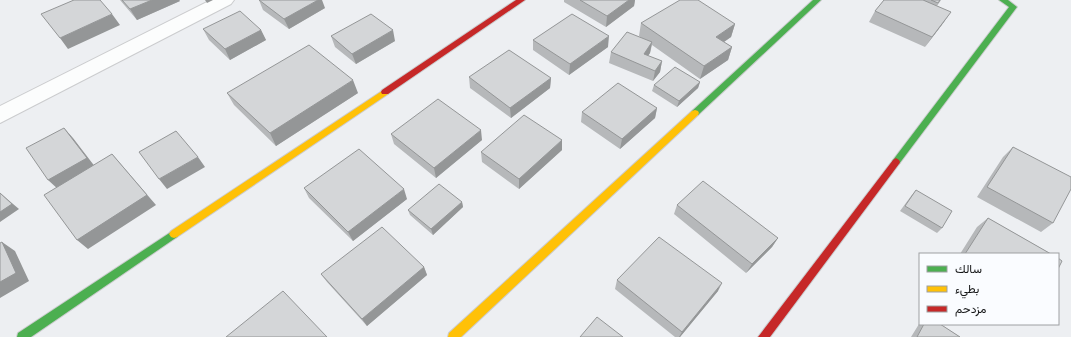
<svg xmlns="http://www.w3.org/2000/svg" width="1071" height="337" font-family="Karla,Vazirmatn,sans-serif">
<rect width="100%" height="100%" fill="#edeff2"/>
<g fill="none" stroke-linecap="round" stroke-linejoin="round">
<defs>
<path id="street" d="M211 0H234L231 4 0 123V106Z"/>
<path id="fast" d="M813 0H821L698 115H692L691 113 692 111Z
M999 0H1008L1017 7 899 164H893L892 162 893 160 1009 7Z
M174 230 177 231 179 234 177 237 31 337H17L18 333Z"/>
<path id="slow" d="M385 89 388 90 389 92 388 94 177 237 174 238 171 237 169 234 171 231Z
M695 110 698 111 699 113 698 115 461 337H448L449 333 692 111Z"/>
<path id="jam" d="M516 0H525L388 94H382L381 92 382 90Z
M896 158 899 160 900 162 899 164 770 337H758L893 160Z"/>
</defs>
<use href="#street" stroke="#cbccce" stroke-width="2"/>
<use href="#fast" stroke="#cbccce" stroke-width="2"/>
<use href="#slow" stroke="#cbccce" stroke-width="2"/>
<use href="#jam" stroke="#cbccce" stroke-width="2"/>
<use href="#street" fill="#fcfdfd" fill-rule="evenodd"/>
<use href="#fast" fill="#4caf50" fill-rule="evenodd"/>
<use href="#slow" fill="#ffc107" fill-rule="evenodd"/>
<use href="#jam" fill="#c62828" fill-rule="evenodd"/>
</g>
<path fill="#b6b8ba" d="M120 0H179L180 1 137 20Z
M259 0 325 8 289 29 263 10Z
M564 0H635L634 6 606 27 564 2Z
M884 0H941L937 6 944 22 925 47 869 22 875 11Z
M641 23 735 24 731 37 724 42 732 47 728 60 700 79 652 45 650 53 648 56 662 61 660 72 653 81 609 63 611 52 643 39 639 36Z
M203 29 261 30 266 40 230 60 209 40Z
M331 36 395 41 356 64 335 47Z
M533 40 608 47 569 75 533 50Z
M469 77 551 78 550 88 511 118 470 88Z
M700 82 698 88 677 107 652 91 654 85Z
M227 93H358L276 146 234 105Z
M657 108 655 118 620 149 581 122 582 112Z
M391 134 482 140 436 178 394 144Z
M1013 147 1053 223 1041 232 977 197 1003 157Z
M562 150 519 189 482 162 481 152Z
M304 188 407 199 353 241 309 198Z
M916 190 942 228 937 233 900 211 911 196Z
M462 202 463 207 433 235 410 215 408 210Z
M677 205 778 238 772 247 746 273 674 214Z
M988 218 1051 254H960L977 227Z
M424 267 427 275 367 326 327 282 321 274Z
M617 280 718 291 680 337H675L615 289Z
M920 323V324H940L960 337H911L919 324Z"/>
<path fill="#949697" d="M152 0H179L180 1 137 20 130 9Z
M205 0H213L207 3Z
M318 0H322L325 8 289 29 284 19Z
M629 0H635L634 6 606 27 607 16Z
M951 12 944 22 925 47 932 37Z
M112 14 120 25 68 49 60 38Z
M735 24 731 37 712 50 716 37Z
M261 30 266 40 230 60 225 49Z
M393 30 395 41 356 64 352 54Z
M609 36 608 47 569 75 570 64Z
M652 42 650 53 642 64 644 54Z
M732 47 728 60 700 79 704 66Z
M662 61 660 72 653 81 655 71Z
M551 78 550 88 511 118 510 108Z
M353 80 358 93 276 146 270 133Z
M700 82 698 88 677 107 679 101Z
M657 108 655 118 620 149 622 139Z
M64 128 73 138 96 168 59 190 48 180Z
M481 130 482 140 436 178 434 168Z
M562 140V150L519 189V179Z
M112 154 156 205 88 249 77 240Z
M198 157 205 167 167 189 159 179Z
M404 189 407 199 353 241 348 232Z
M0 193 19 209 0 222Z
M462 202 463 207 433 235 431 229Z
M778 238 772 247 746 273 752 264Z
M2 242 15 251 29 281 0 298V282Z
M424 267 427 275 367 326 362 319Z
M722 283 718 291 680 337H679L682 332Z"/>
<path fill="#d4d6d8" stroke="#949697" d="M74 0H100L112 14 60 38 41 14Z
M122 0H152L130 9Z
M259 0H318L284 19Z
M580 0H629L607 16Z
M680 0H698L735 24 716 37 732 47 704 66 641 23Z
M884 0H923L951 12 932 37 875 11Z
M931 0H940L938 3Z
M240 11 261 30 225 49 203 29Z
M371 14 393 30 352 54 331 36Z
M572 14 609 36 570 64 533 40Z
M627 32 652 42 644 54 662 61 655 71 611 52Z
M309 45 353 80 270 133 227 93Z
M509 50 551 78 510 108 469 77Z
M675 67 700 82 679 101 654 85Z
M618 83 657 108 622 139 582 112Z
M438 99 481 130 434 168 391 134Z
M524 115 562 140 519 179 481 152Z
M64 128 87 158 48 180 26 148Z
M176 131 198 157 159 179 139 152Z
M1013 147 1071 177V189L1053 223 987 187Z
M359 149 404 189 348 232 304 188Z
M112 154 147 195 77 240 44 195Z
M703 181 778 238 752 264 677 205Z
M439 184 462 202 431 229 408 210Z
M916 190 952 211 942 228 905 206Z
M0 193 12 204 0 212Z
M988 218 1051 254H965Z
M382 227 424 267 362 319 321 274Z
M659 237 722 283 682 332 617 280Z
M2 242 16 273 0 282V243Z
M1058 258 1062 261 1058 269Z
M283 291 327 337H226Z
M597 317 623 337H580Z
M924 324H940L960 337H917Z"/>
<rect x="919" y="253" width="140" height="72" fill="#fafcff" stroke="#9ea0a2"/>
<rect x="927" y="266" width="20" height="6" fill="#4caf50" stroke="#9ea0a2"/>
<text x="955" y="273" font-size="12" fill="#151617">سالك</text>
<rect x="927" y="286" width="20" height="6" fill="#ffc107" stroke="#9ea0a2"/>
<text x="955" y="293" font-size="12" fill="#151617">بطيء</text>
<rect x="927" y="306" width="20" height="6" fill="#c62828" stroke="#9ea0a2"/>
<text x="955" y="313" font-size="12" fill="#151617">مزدحم</text>
</svg>
